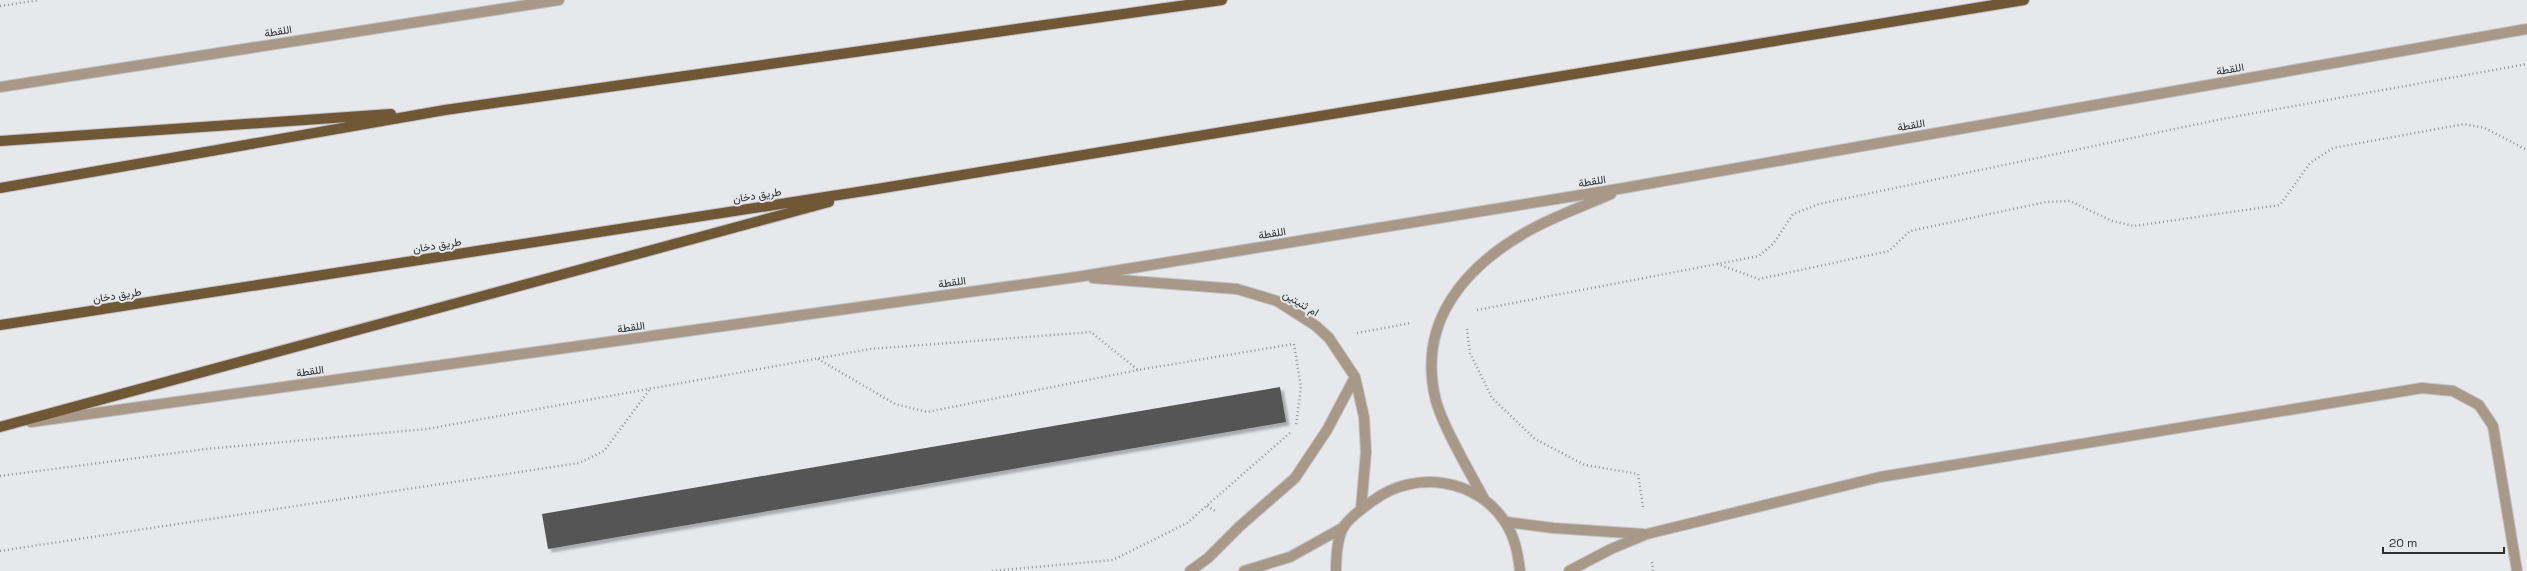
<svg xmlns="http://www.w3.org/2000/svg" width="2527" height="571" font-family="'Space Grotesk',Vazirmatn,sans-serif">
<defs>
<filter id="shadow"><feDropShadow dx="3.5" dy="3.5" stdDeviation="1" flood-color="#0004"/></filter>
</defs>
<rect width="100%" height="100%" fill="#e7e8eb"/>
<path fill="#555457" filter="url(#shadow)" d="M1280 387 1286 422 548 549 542 514Z"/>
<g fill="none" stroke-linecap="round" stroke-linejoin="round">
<defs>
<path id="service" d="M1506 522 1553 528 1643 534
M1569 571 1611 549 1647 534 1880 477 2422 388 2453 391 2479 405 2493 426 2517 571"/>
<path id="minor" d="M0 87 559 0
M1093 278 1237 289 1277 301 1316 326 1329 338 1355 377 1364 417 1366 452 1361 509
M31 422 1077 277 1624 188 2527 29
M1484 499C1470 472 1444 429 1436 401 1416 322 1465 266 1530 230 1555 216 1584 206 1611 194
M1190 571 1208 558 1240 526 1295 478 1327 430 1355 377
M1244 571 1290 557 1344 527
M1336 571C1336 558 1337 538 1344 526 1351 516 1364 507 1374 500 1414 470 1477 478 1505 522 1515 537 1518 554 1520 571"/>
<path id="primary" d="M0 141 391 114
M0 188 445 110 1222 0
M0 325 877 189 2024 0
M0 427 829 202"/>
</defs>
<use href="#service" stroke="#c2c3c5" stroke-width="12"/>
<use href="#minor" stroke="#c2c3c5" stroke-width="12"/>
<use href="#primary" stroke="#c2c3c5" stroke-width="12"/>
<path stroke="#939497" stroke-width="2.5" stroke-dasharray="1 3" stroke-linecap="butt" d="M0 6 39 0
M1717 264 1759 279 1889 251 1910 231 2046 202 2070 201 2112 221 2134 226 2280 205 2310 163 2333 148 2464 124 2485 128 2527 150
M1477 310 1759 256 1774 243 1793 214 1819 204 2222 119 2527 64
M1467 329 1470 353 1492 398 1535 439 1585 465 1638 474 1643 507
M1357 333 1411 323
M1294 344 1301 387 1296 426
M818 359 895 404 927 412 1138 370
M0 476 206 449 427 429 870 349 1091 332 1138 370 1293 344
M1207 506 1217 512
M0 551 579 463 604 451 650 389
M1652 562 1653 571
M992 571 1113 560 1187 523 1292 431"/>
<use href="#service" stroke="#a79887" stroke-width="10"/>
<use href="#minor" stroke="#a79887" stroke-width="10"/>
<use href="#primary" stroke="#705736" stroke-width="10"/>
</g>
<g text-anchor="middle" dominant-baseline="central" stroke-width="4" stroke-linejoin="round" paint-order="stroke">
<g font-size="11" fill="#2d2e2f" stroke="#e7e8eb">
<text transform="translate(278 31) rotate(-9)">اللقطة</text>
<text transform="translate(2230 69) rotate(-10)">اللقطة</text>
<text transform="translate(1911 125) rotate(-10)">اللقطة</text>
<text transform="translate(1592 181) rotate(-9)">اللقطة</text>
<text transform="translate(757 195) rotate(-9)">طريق دخان</text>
<text transform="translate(1272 233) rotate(-9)">اللقطة</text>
<text transform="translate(437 245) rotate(-9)">طريق دخان</text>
<text transform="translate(952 282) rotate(-8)">اللقطة</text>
<text transform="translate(117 295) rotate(-9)">طريق دخان</text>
<text transform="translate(1301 303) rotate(31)">ام ثنيتين</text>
<text transform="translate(631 327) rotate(-8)">اللقطة</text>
<text transform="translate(310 371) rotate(-8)">اللقطة</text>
</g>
</g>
<path d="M2383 547v6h121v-6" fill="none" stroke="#2d2e2f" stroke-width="2"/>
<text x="2389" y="547" font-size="12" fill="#2d2e2f" stroke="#e7e8eb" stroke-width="3" paint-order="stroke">20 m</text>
</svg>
